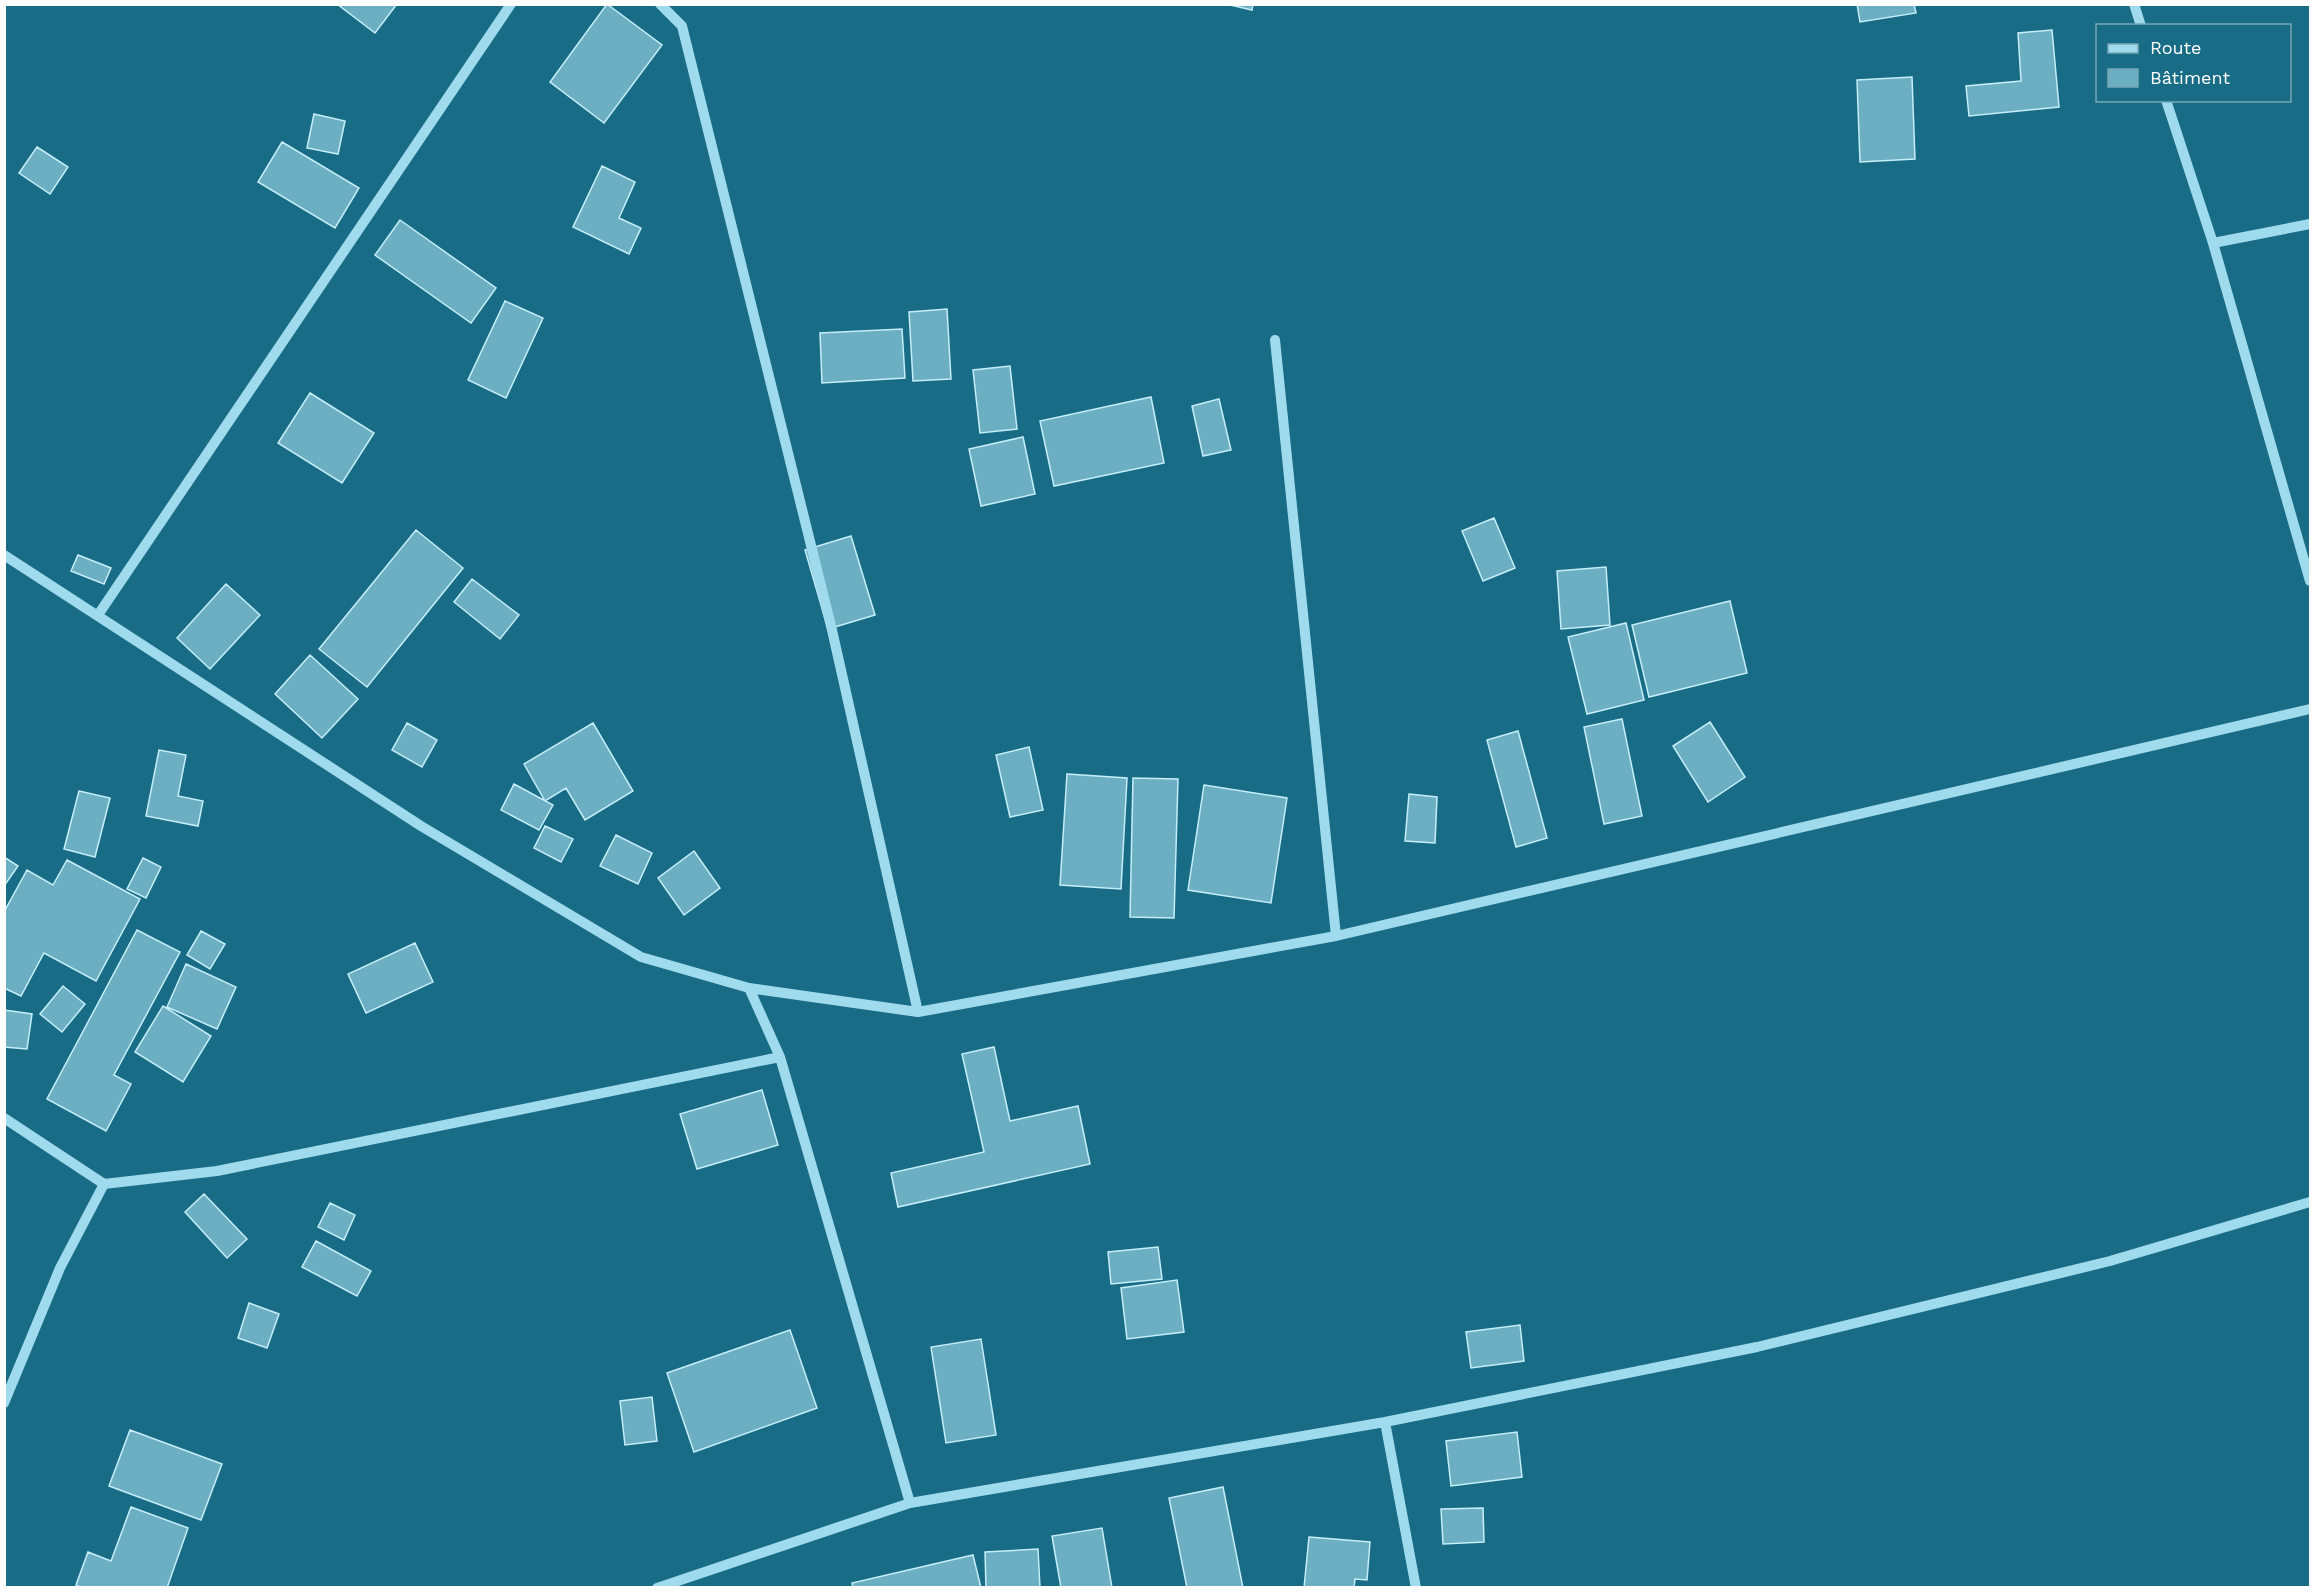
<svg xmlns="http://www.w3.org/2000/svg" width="2315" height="1592" font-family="'Work Sans',sans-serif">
<rect width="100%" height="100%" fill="#196c86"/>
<path fill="#6caec2" stroke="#c5eef9" stroke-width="1.5" d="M337 4H397L375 33Z
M607 4 662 45 604 123 550 82Z
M1226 4H1253L1252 10Z
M1857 4H1914L1916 13 1860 22Z
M2052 30 2059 107 1969 116 1966 86 2021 81 2018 33Z
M1912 77 1915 159 1860 162 1857 80Z
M314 114 345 121 338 154 307 148Z
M282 142 359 188 335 228 258 182Z
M37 147 68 167 50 194 19 173Z
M602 166 635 182 619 218 641 228 629 254 573 227Z
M400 220 496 288 471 323 375 255Z
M505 301 543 318 506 398 468 380Z
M947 309 951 379 913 381 909 312Z
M902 329 905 378 822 383 820 333Z
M1010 366 1017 429 980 433 973 370Z
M310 393 374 433 342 483 278 443Z
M1151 397 1164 463 1054 486 1040 421Z
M1219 399 1231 450 1203 456 1192 406Z
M1023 437 1035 494 981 506 969 449Z
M1494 518 1515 568 1483 581 1462 531Z
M416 530 463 568 367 687 319 649Z
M851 536 875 615 828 629 805 550Z
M78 555 111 568 104 584 71 571Z
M1606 567 1610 625 1561 629 1557 571Z
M472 579 519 615 500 639 454 602Z
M226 584 260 615 210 669 177 638Z
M1730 601 1747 673 1649 697 1632 625Z
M1626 623 1644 700 1587 714 1568 637Z
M310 655 358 699 322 738 275 694Z
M1622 719 1642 816 1604 824 1584 727Z
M1710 722 1745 777 1708 802 1673 746Z
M407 723 437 740 422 767 392 750Z
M593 723 633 791 585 820 566 788 545 801 524 764Z
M1518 731 1547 838 1516 847 1487 740Z
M1029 747 1043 810 1010 817 996 755Z
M159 750 186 755 178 796 203 801 198 826 146 816Z
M1067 774 1127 778 1121 889 1060 885Z
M1133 778 1178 779 1174 918 1130 917Z
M514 784 553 805 539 830 501 810Z
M1204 785 1287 798 1271 903 1188 890Z
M79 791 110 798 95 857 64 849Z
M1409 794 1437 797 1435 843 1405 841Z
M545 826 573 839 561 862 534 848Z
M616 835 652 853 638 884 600 866Z
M694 851 720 888 684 915 658 878Z
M4 857 18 866 4 886Z
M143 858 161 867 146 898 127 889Z
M67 860 140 899 96 981 44 953 21 996 4 988V912L27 870 53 885Z
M137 930 180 952 114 1075 131 1084 106 1131 47 1099Z
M201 931 225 944 210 969 187 955Z
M415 943 433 982 366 1013 348 974Z
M186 964 236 987 217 1029 167 1007Z
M63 986 85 1004 62 1032 40 1014Z
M163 1006 211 1036 183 1082 135 1052Z
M4 1010 32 1014 27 1049 4 1047Z
M994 1047 1010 1121 1078 1106 1090 1164 898 1207 891 1173 984 1152 962 1054Z
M762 1090 778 1145 697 1169 680 1114Z
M204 1194 247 1239 227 1258 185 1212Z
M330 1203 355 1215 344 1240 318 1227Z
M316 1241 371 1271 357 1296 302 1267Z
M1158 1247 1162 1279 1111 1284 1108 1252Z
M1177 1280 1184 1332 1127 1339 1121 1288Z
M249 1303 279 1314 267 1348 238 1338Z
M1520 1325 1524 1361 1471 1368 1466 1332Z
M790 1330 817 1408 694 1452 667 1373Z
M981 1339 996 1435 946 1443 931 1347Z
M652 1397 657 1441 625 1445 620 1401Z
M130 1430 222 1464 201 1520 109 1486Z
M1517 1432 1522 1477 1451 1486 1446 1441Z
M1223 1487 1243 1588H1187L1169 1498Z
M131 1507 188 1528 167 1588H82L76 1585 88 1552 111 1561Z
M1483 1508 1484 1542 1443 1544 1441 1509Z
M1102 1528 1112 1588H1061L1052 1536Z
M1309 1537 1370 1542 1367 1580 1355 1579 1354 1588H1304Z
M1038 1549 1040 1588H986L985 1552Z
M973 1555 981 1588H853L852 1583Z"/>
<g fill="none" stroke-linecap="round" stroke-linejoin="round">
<path stroke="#a0dbed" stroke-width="10" d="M660 4 682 26 832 630 918 1012 749 988
M2134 4 2141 26
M2166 100 2213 243 2310 224
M2213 243 2310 581
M1275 340 1336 936
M4 555 421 826 641 957 749 988 780 1057 910 1503
M98 615 511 4
M918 1012 1336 936 2310 709
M4 1118 104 1184
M4 1403 60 1268 104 1184 217 1171 780 1057
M1385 1422 1416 1588
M657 1588 910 1503 1385 1422 1757 1347 2110 1261 2310 1202"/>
</g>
<rect width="2315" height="1592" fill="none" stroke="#ffffff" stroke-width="12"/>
<rect x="2096" y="24" width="195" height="78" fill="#196c86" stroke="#75a7b6" stroke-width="1.5"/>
<rect x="2108" y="44" width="30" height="9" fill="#a0dbed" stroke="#75a7b6" stroke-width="1.5"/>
<text x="2150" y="54" font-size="18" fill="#ffffff">Route</text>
<rect x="2108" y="69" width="30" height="18" fill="#6caec2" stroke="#75a7b6" stroke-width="1.5"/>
<text x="2150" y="84" font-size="18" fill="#ffffff">Bâtiment</text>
</svg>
